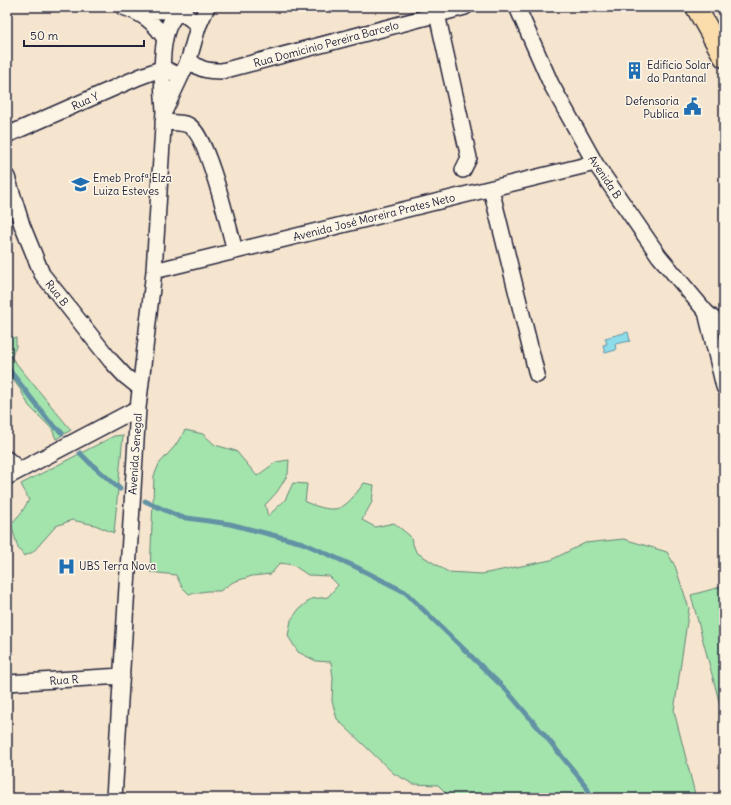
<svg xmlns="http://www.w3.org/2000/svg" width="731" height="805" font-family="Delius,sans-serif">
<rect width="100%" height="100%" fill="#f6e5ce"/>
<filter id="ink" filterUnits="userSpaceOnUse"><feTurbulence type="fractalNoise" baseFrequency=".025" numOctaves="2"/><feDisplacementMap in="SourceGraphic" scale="8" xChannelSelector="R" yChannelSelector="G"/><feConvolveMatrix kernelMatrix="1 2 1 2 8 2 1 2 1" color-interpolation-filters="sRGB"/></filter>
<g filter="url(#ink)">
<path fill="#a3e4ad" stroke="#628374" d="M7 335 16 338V347L11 357 71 430 56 439 52 429 29 406 20 389 7 372Z
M185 430 203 434 215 445 236 451 257 476 276 462 289 460 288 474 277 492 265 505 268 516 285 500 293 483 307 484 305 502C339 515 343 511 364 483L374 485 372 502 362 520 375 527 394 523 410 536 416 552 448 572 482 574 551 560 585 543 624 539 667 552 675 566 689 608 674 711 696 798H451L438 785 413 784 393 773 337 719 332 701 333 678 331 662 316 661 298 652 288 636 291 620 299 609 311 599 328 597 338 585 329 576 308 575 293 565 280 563 271 574 252 576 233 582 220 591H207L189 594 182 587 176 575 150 572 154 476 159 464 175 446Z
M123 435 114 533 95 525 72 520 56 526 33 552 24 556 18 548 11 524 21 513 29 500 21 484 114 436Z
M724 586V720L691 595Z"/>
<path fill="#8ddcea" stroke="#6292a4" d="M628 332 630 341 615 344 616 350 605 353 603 345 607 344 605 338Z"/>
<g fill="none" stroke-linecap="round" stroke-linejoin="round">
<path stroke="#6292a4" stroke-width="5" d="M7 367 49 421 62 433
M80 453 90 463 120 489
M145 501 180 517 230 524 303 543 356 567 405 592 507 691 547 738 586 786 592 798"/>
<defs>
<path id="minor" d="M123 7C142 13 154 22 165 39
M517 7 551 84 595 163 659 256 706 312 724 328
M138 12C158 10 186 7 198 27
M437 14 469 158 463 170
M189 59C198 70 208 71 222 71L465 7
M165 110 189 59 198 27 207 7
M163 122C171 123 181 122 188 125 207 132 229 229 235 251
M7 135 139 77 163 68 180 76
M7 177 22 225 42 274 111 361 125 376 140 388
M491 189 537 375
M154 271 595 163
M706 312 724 387
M7 459 20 470
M7 477 138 408
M7 683 122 676
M114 798 138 408 154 271 164 111C162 90 160 48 168 28 171 20 178 12 185 7"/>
<path id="major" d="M696 7 724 57"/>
</defs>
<use href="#minor" stroke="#22223b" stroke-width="18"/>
<use href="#major" stroke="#22223b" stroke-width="23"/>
<use href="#minor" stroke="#fcf5e5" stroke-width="15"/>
<use href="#major" stroke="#fbddab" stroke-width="20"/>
</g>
</g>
<defs>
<symbol id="building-bare" viewBox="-9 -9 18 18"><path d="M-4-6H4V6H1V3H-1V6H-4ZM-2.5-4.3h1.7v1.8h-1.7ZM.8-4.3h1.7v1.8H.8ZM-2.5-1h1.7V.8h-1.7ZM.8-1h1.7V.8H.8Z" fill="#1f6fb2" stroke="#fcf5e5" stroke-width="2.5" paint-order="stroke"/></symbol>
<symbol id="civic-bare" viewBox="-9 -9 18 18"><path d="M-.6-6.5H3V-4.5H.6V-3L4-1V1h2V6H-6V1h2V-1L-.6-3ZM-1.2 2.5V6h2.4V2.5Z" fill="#1f6fb2" stroke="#fcf5e5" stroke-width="2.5" paint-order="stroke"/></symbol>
<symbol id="school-bare" viewBox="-9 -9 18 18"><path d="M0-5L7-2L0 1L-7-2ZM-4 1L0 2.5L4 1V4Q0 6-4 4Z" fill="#1f6fb2" stroke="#fcf5e5" stroke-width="2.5" paint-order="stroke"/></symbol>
<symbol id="hospital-bare" viewBox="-9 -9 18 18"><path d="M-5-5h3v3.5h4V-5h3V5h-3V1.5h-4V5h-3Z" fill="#1f6fb2" stroke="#fcf5e5" stroke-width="2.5" paint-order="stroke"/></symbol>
</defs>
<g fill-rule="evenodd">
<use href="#building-bare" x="622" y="58" width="25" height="25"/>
<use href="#civic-bare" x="680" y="94" width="25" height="25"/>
<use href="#school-bare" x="68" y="172" width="25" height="25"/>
<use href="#hospital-bare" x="54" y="554" width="25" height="25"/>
</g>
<g text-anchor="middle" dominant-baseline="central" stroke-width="3" stroke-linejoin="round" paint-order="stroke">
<g font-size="11" fill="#22223b" stroke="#fcf5e5">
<text transform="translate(326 44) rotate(-15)">Rua Domicinio Pereira Barcelo</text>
<text transform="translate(85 101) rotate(-24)">Rua Y</text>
<text transform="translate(605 177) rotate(56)">Avenida B</text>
<text transform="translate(374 217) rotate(-14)">Avenida José Moreira Prates Neto</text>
<text transform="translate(57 293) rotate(52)">Rua B</text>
<text transform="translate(135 454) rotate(-86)">Avenida Senegal</text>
<text transform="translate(64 680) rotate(-4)">Rua R</text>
</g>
<g font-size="11" fill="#22223b" stroke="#fcf5e5" text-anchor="start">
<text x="647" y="65">Edifício Solar<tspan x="647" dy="13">do Pantanal</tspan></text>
<text x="679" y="101" text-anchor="end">Defensoria<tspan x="679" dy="13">Publica</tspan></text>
<text x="93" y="178">Emeb Profª Elza<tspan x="93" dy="13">Luiza Esteves</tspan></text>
<text x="79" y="566">UBS Terra Nova</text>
</g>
</g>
<rect width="731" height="805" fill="none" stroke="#fcf5e5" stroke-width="24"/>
<rect x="12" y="12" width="707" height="781" fill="none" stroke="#22223b" stroke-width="1.5" filter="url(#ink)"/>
<path d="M24 40v6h120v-6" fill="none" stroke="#22223b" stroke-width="2"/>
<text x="30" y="40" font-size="12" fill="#22223b" stroke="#fcf5e5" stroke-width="3" paint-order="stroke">50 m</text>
</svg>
